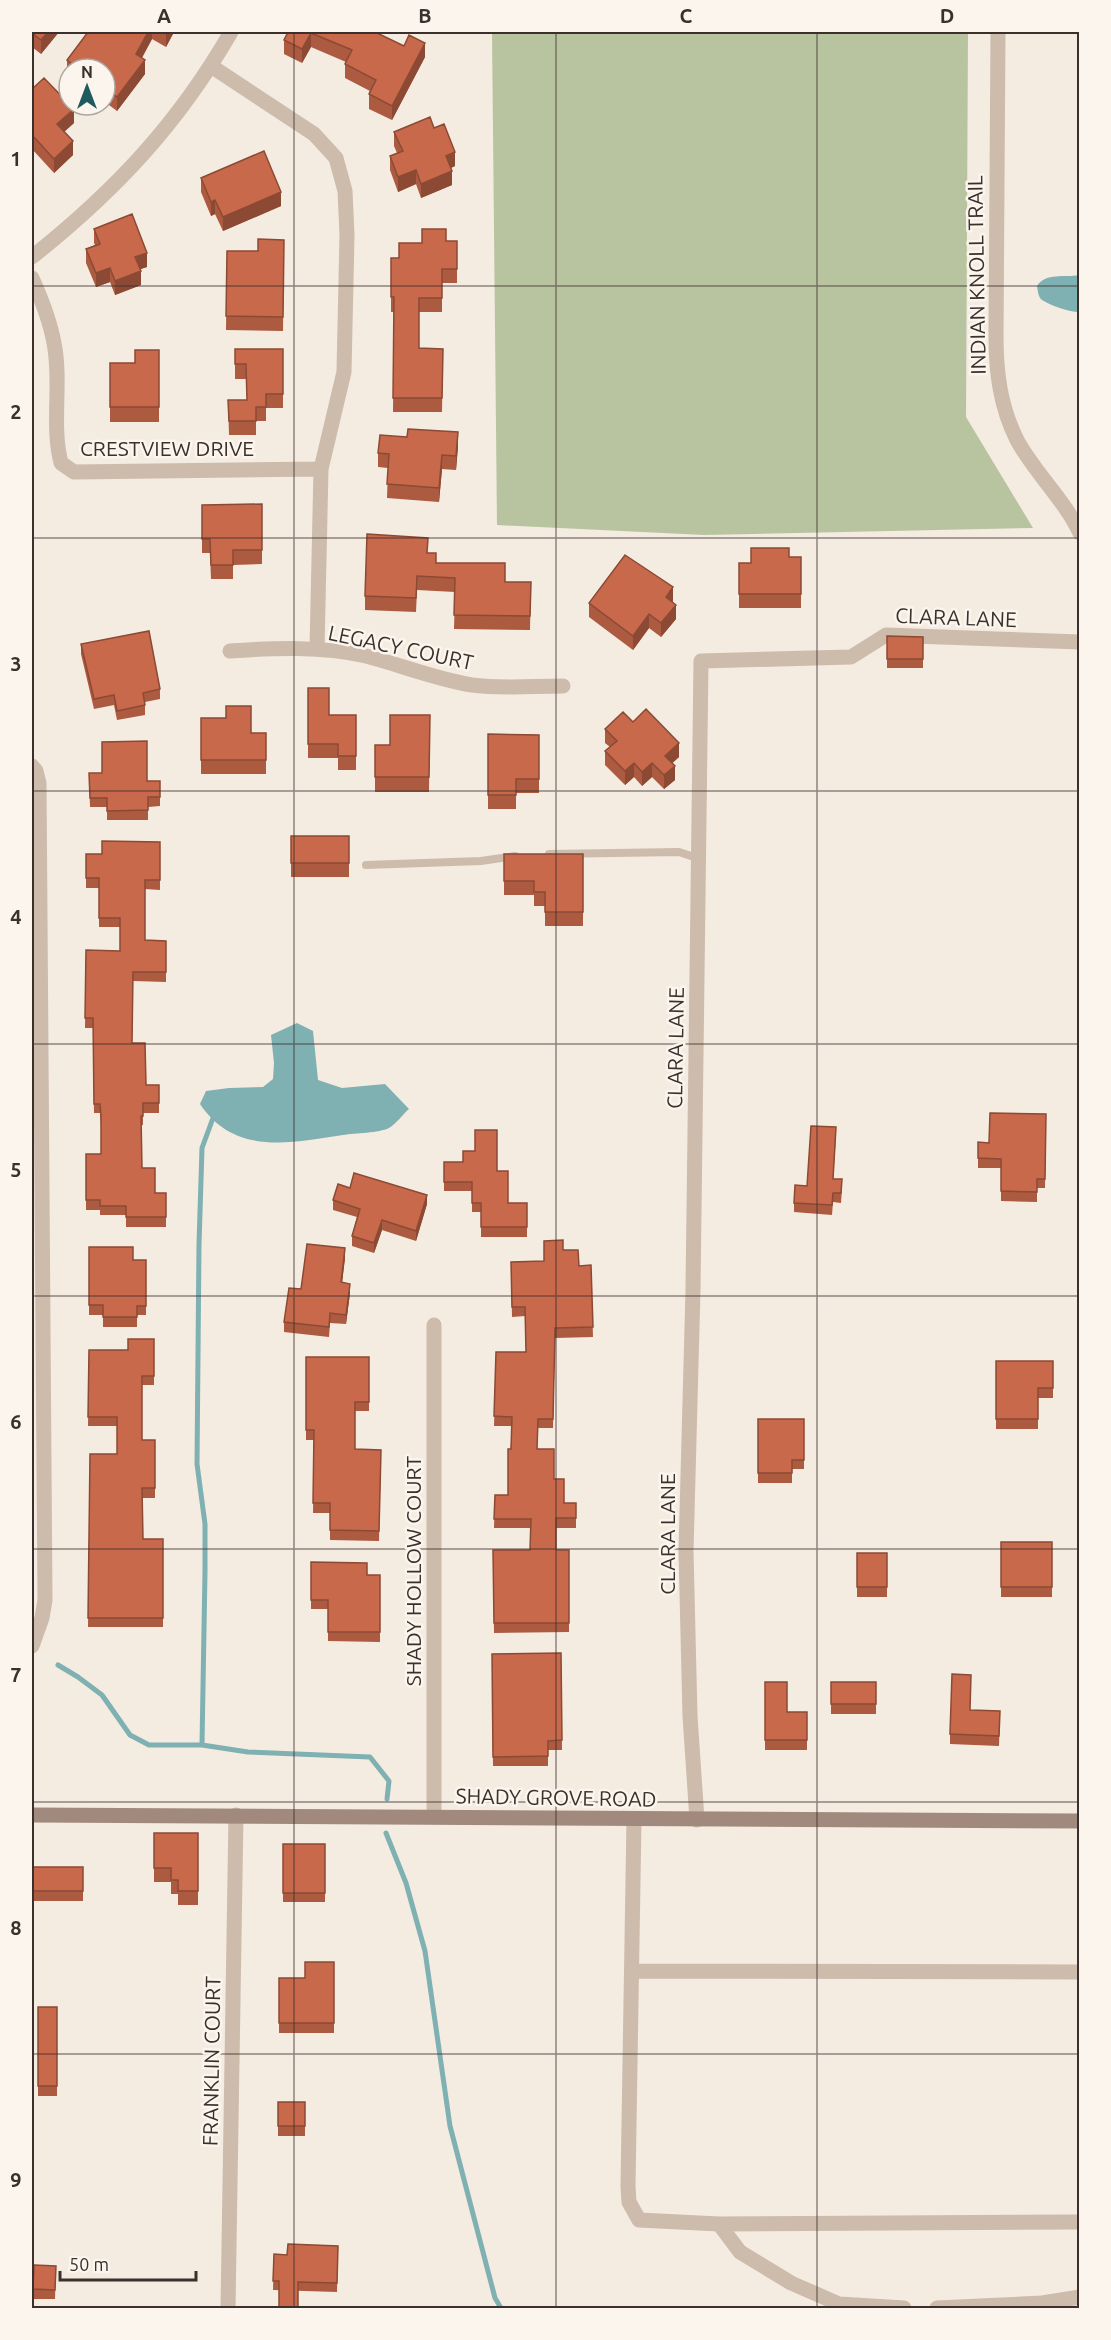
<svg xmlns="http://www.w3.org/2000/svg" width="1111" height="2340" font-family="Ubuntu,sans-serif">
<rect width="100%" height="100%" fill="#f4ebe1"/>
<path fill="#b8c4a0" d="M492 32H968L966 417 1033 528 704 535 497 525Z"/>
<path fill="#7fb0b2" d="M1079 275V312C1069 312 1052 306 1042 300 1038 297 1038 291 1037 286 1046 272 1065 278 1079 275Z
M297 1023 313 1031 318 1080 342 1088 385 1084 409 1109C403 1114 396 1124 389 1128 379 1133 355 1133 343 1135 290 1143 235 1156 200 1104L206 1091 229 1088 263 1087 273 1079 274 1063 271 1035Z"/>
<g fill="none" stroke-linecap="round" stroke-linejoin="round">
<path stroke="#7fb0b2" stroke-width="5" d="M213 1118 202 1148 199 1244 197 1464 205 1524V1571L202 1745 248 1752 370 1757 389 1781 387 1799
M58 1665 78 1677 102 1695 130 1735 149 1745H202
M386 1833 406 1883 425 1951 450 2126 495 2298 501 2308"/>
<path stroke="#cdbbac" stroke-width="8" d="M549 854 679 852 697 858
M366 865 481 861 515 856"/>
<path stroke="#cdbbac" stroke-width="15" d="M998 32 996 336C996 372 1000 406 1017 440 1034 472 1064 499 1080 533
M211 66 314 134 336 158 345 191 347 235 344 372 321 469 317 649
M32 257C115 191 178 124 231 32
M32 278C41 298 50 321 54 343 62 383 51 424 61 463L74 472 321 469
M230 651C275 648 321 646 366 656 401 665 435 679 472 685 501 689 533 686 563 686
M32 766 36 771 39 783 45 1600 42 1618 32 1646
M434 1817V1325
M634 1819 628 2186 629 2202 639 2220 719 2224 1080 2222
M697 1820 690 1716 686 1551 693 1290 701 661 851 657 886 635 1080 642
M632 1971 1080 1972
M719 2224 740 2252 791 2283 839 2304 904 2308
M228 2308 236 1815
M937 2308 1042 2303 1080 2297"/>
<path stroke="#a18a7d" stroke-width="15" d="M32 1815 1080 1821"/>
</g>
<path fill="#ac5a40" d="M32 32H59L41 54 32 47Z
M88 32H174L166 47 152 39 142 58 145 74 117 111 105 102V69H69V75L67 73V60Z
M288 32H381L380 34 425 57 392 120 369 109V94L370 91 345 78V64L346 62 311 47 302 63 284 54V40Z
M32 89 74 123 64 132 73 155 54 173 32 149Z
M434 128 455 166 451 168 452 185 421 198 416 184 398 192 390 170V156L397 153 394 146V132Z
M201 178 281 206 223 231 215 214 211 216 201 192Z
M94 229 147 267 140 269 141 285 115 295 110 282 96 287 86 263V249L95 245 94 243Z
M284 240 283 331 226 330 227 251H258Z
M446 241H457V283H442V312H419V348L443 349 442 412H393L394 312H391V258H399L422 243Z
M235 349H283V408H266V421H256V435H229L228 400H247L246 379H235Z
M159 350V422H110V363H135Z
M458 446 456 470 442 469 439 502 387 498 388 468 378 467V453Z
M202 505 262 550V564L233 565V579H211L210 553H202Z
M428 553 436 563 505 582H531L530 630 454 629 455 592 417 590 416 612 365 610V596Z
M789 557H801V608H739V563H751Z
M673 601 672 602 676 619 661 637 649 628 633 650 589 617V603Z
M887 636 923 637V668H887Z
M81 644 160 689V699L145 702V715L117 720 114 705 94 709 81 654Z
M308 688 329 715H356V770H338V758H308Z
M430 715 429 792H375V745H390Z
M201 718 251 733H266V774H201Z
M633 722 679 757 672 763 675 780 664 789 652 777 642 786 634 777 625 785 605 765V751L610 747 605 743V729Z
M488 734 539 735V793H516V809H488Z
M89 773 147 781H160V806L148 807V820H107V807H90Z
M291 836H349V877H291Z
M160 842V890L145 889V940L166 941V982L133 981 132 1043 146 1085H159V1113H143V1125H141L142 1168 155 1193H166V1227H126V1215H100V1210H86V1154H101V1126L100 1113H94L93 1028H85L86 950 120 951V927H99V888H86V854H102Z
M504 854H583V926H545V906H534V895H504Z
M1046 1114 1045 1188H1037V1202L1001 1201V1168H978V1142L989 1143Z
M836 1137 833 1179 842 1189 841 1203 833 1202 832 1215 794 1212V1203L807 1186Z
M444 1162 497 1171 508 1203H527V1237H481V1212H472V1191H444Z
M350 1188 427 1204 416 1241 382 1230 374 1253 352 1246V1236L357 1217 333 1210V1200Z
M89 1247 133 1260H146V1315H137V1327H103V1315H89Z
M563 1250 579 1266 591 1265 593 1337 555 1338 553 1428H538L537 1449 554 1479 564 1503H576V1528H556V1550H569V1632L494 1633 493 1550H530L531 1528H494L495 1495H508L512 1426H494L496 1352H526L525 1316 512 1317 511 1262 544 1261Z
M345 1258 342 1282 350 1293 346 1324 330 1323 329 1337 284 1332V1322L301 1289Z
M154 1339V1385H142V1440H155V1498H142L143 1539H163V1627H88L90 1454H117V1426H88L89 1350H128Z
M306 1357H369V1411H355V1449L381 1450 379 1541 330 1540V1513H313L314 1440H306Z
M996 1361H1053V1398H1038V1429H996Z
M758 1419H804V1469H792V1483H758Z
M1001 1542H1052V1597H1001Z
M857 1553H887V1597H857Z
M311 1562 367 1575H380V1642L328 1641V1609H311Z
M561 1653 562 1750H548V1766H493L492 1654Z
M765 1682 787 1712H807V1750H765Z
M831 1682H876V1714H831Z
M970 1710 1000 1711 999 1746 950 1744V1734Z
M154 1833H198V1905H178V1894H171V1882H154Z
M283 1844H325V1902H283Z
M32 1867H83V1901H32Z
M334 1962V2033H279V1978H305Z
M38 2007H57V2096H38Z
M278 2102H305V2136H278Z
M338 2246 337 2292 273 2290 274 2254 287 2255Z
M34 2265 56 2266 55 2299H33Z"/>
<path fill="#8c4a34" d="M48 32H59L41 54V40Z
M148 32H152V39L136 68V54Z
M167 32H174L166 47V33Z
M311 33V47L302 63V49Z
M425 43V57L392 120V106Z
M145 60V74L117 111V97Z
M74 109V123L57 138V124Z
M73 141V155L54 173V159Z
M455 152V166L446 170V156Z
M416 170V184L398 192V177Z
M452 171V185L421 198V184Z
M281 192V206L223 231V217Z
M215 200V214L211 216V202Z
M147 253V267L135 271V257Z
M110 268V282L96 287V273Z
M141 271V285L115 295V281Z
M458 432V446L456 470V456Z
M442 455V469L439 502V488Z
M673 587V601L666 611V597Z
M676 605V619L661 637V623Z
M649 614V628L633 650V636Z
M679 743V757L665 770V756Z
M634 763V777L625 785V771Z
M652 763V777L642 786V772Z
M675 766V780L664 789V775Z
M427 1195V1204L416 1241V1231Z
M382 1220V1230L374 1253V1243Z
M345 1248V1258L341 1292V1282Z
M350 1284V1293L346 1324V1315Z"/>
<path fill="#c8694b" stroke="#8c4a34" stroke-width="1.5" d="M32 32H48L41 40 32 33Z
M88 32H148L136 54 145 60 117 97 105 88V69H79L67 60Z
M288 32H375L404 46 409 35 425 43 392 106 369 94 376 80 345 64 352 50 311 33 302 49 284 40Z
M44 78 74 109 57 124 73 141 54 159 32 135V89Z
M430 117 434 128 444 124 455 152 446 156 452 171 421 184 416 170 398 177 390 156 403 151 394 132Z
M264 151 281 192 223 217 215 200 211 202 201 178Z
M132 214 147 253 135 257 141 271 115 281 110 268 96 273 86 249 100 244 94 229Z
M422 229H446V241H457V269H442V298H419V348L443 349 442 398H393L394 297H391V258H399V243H422Z
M258 239 284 240 283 317 226 316 227 251H258Z
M235 349H283V394H266V407H256V421H229L228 400H247L246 364H235Z
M135 350H159V407H110V363H135Z
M408 429 458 432 456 456 442 455 439 488 387 484 389 454 378 453 380 435 407 437Z
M262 504V550H233V565H211L210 539H202V505Z
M367 534 428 538 427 553H436V563H505V582H531L530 616 454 615 455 578 417 576 416 598 365 596Z
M751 548H789V557H801V594H739V563H751Z
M625 555 673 587 666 597 676 605 661 623 649 614 633 636 589 603Z
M149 631 160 689 143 693 145 705 117 711 114 695 94 699 81 644Z
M887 636 923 637V659H887Z
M308 688H329V715H356V756H338V744H308Z
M226 706H251V733H266V760H201V718H226Z
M646 709 679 743 665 756 675 766 664 775 652 763 642 772 634 763 625 771 605 751 617 741 605 729 623 712 633 722Z
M390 715H430L429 777H375V745H390Z
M488 734 539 735V779H516V795H488Z
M147 741V781H160V797H148V810L107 811V798H90L89 773H102V742Z
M291 836H349V863H291Z
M102 841 160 842V880H145V940L166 941V972H133L132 1043H145L146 1085H159V1103H143V1116H141L142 1168H155V1193H166V1217H126V1206H100V1200H86V1154H101V1117L100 1104H94L93 1018H85L86 950 120 951V918H99V878H86V854H102Z
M504 854H583V912H545V892H534V881H504Z
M990 1113 1046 1114 1045 1179H1037V1192L1001 1191V1159L978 1158V1142L989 1143Z
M811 1126 836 1127 833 1179H842L841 1193H833L832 1205 794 1203 795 1185 807 1186Z
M475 1130H497V1171H508V1203H527V1227H481V1203H472V1182H444V1162H463V1151H475Z
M354 1173 427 1195 416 1231 382 1220 374 1243 352 1236 360 1209 333 1200 338 1184 350 1188Z
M563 1240V1250H578L579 1266 591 1265 593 1327 555 1328 553 1419H538L537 1449H554V1479H564V1503H576V1518H556V1550H569V1623H494L493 1550H530L531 1519H494L495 1495H508V1449H511L512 1417 494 1416 496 1352H526L525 1307H512L511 1262 544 1261V1241Z
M307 1244 345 1248 341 1282 350 1284 346 1315 330 1313 329 1327 284 1322 289 1288 301 1289Z
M89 1247H133V1260H146V1306H137V1317H103V1305H89Z
M128 1339H154V1376H142V1440H155V1488H142L143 1539H163V1618H88L90 1454H117V1417H88L89 1350H128Z
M306 1357H369V1402H355V1449L381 1450 379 1531 330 1530V1503H313L314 1430H306Z
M996 1361H1053V1388H1038V1419H996Z
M758 1419H804V1460H792V1473H758Z
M1001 1542H1052V1587H1001Z
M857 1553H887V1587H857Z
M311 1562 367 1563V1575H380V1632H328V1600H311Z
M561 1653 562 1740 548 1741V1756L493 1757 492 1654Z
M952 1674 971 1675 970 1710 1000 1711 999 1736 950 1734Z
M765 1682H787V1712H807V1740H765Z
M831 1682H876V1704H831Z
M154 1833H198V1891H178V1880H171V1868H154Z
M283 1844H325V1893H283Z
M32 1867H83V1891H32Z
M305 1962H334V2023H279V1978H305Z
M38 2007H57V2086H38Z
M278 2102H305V2126H278Z
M288 2244 338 2246 337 2283 298 2282V2308H279V2281H273L274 2254 287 2255Z
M34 2265 56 2266 55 2290 33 2289Z"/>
<path fill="none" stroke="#3b302b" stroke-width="1.5" stroke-opacity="0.55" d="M294 32V2308M556 32V2308M817 32V2308M32 286H1080M32 538H1080M32 791H1080M32 1044H1080M32 1296H1080M32 1549H1080M32 1802H1080M32 2054H1080"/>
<g text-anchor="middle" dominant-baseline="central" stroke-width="5" stroke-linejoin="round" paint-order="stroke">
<g font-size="21" fill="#3b302b" stroke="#fbf5ee">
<text transform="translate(976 275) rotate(-91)">INDIAN KNOLL TRAIL</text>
<text x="167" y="448">CRESTVIEW DRIVE</text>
<text transform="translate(956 617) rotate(2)">CLARA LANE</text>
<text transform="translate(401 647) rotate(12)">LEGACY COURT</text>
<text transform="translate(675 1048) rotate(-89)">CLARA LANE</text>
<text transform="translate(667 1534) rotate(-90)">CLARA LANE</text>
<text transform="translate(413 1571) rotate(-90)">SHADY HOLLOW COURT</text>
<text transform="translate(556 1797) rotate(1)">SHADY GROVE ROAD</text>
<text transform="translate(211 2061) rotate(-89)">FRANKLIN COURT</text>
</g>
</g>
<rect width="1111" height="2340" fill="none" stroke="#fbf5ee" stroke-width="66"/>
<g transform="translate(87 87)"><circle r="28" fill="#fbf5ee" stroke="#aea6a0" stroke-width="1.5"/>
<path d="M0-4.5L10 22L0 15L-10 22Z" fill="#1f5a5e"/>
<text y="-9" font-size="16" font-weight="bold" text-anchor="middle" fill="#3b302b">N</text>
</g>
<path d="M60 2271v9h136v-9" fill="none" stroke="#3b302b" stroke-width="3"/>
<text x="69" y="2271" font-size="18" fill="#3b302b" stroke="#fbf5ee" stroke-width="4.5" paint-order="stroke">50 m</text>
<rect x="33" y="33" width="1045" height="2274" fill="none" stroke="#3b302b" stroke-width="2"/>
<g font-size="20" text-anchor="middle" font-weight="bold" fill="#3b302b">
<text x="164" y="23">A</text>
<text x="425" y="23">B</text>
<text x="686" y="23">C</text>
<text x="947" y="23">D</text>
<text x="16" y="166">1</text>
<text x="16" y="419">2</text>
<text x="16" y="671">3</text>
<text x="16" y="924">4</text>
<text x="16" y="1177">5</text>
<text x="16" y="1429">6</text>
<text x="16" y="1682">7</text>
<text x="16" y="1935">8</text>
<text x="16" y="2187">9</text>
</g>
</svg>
